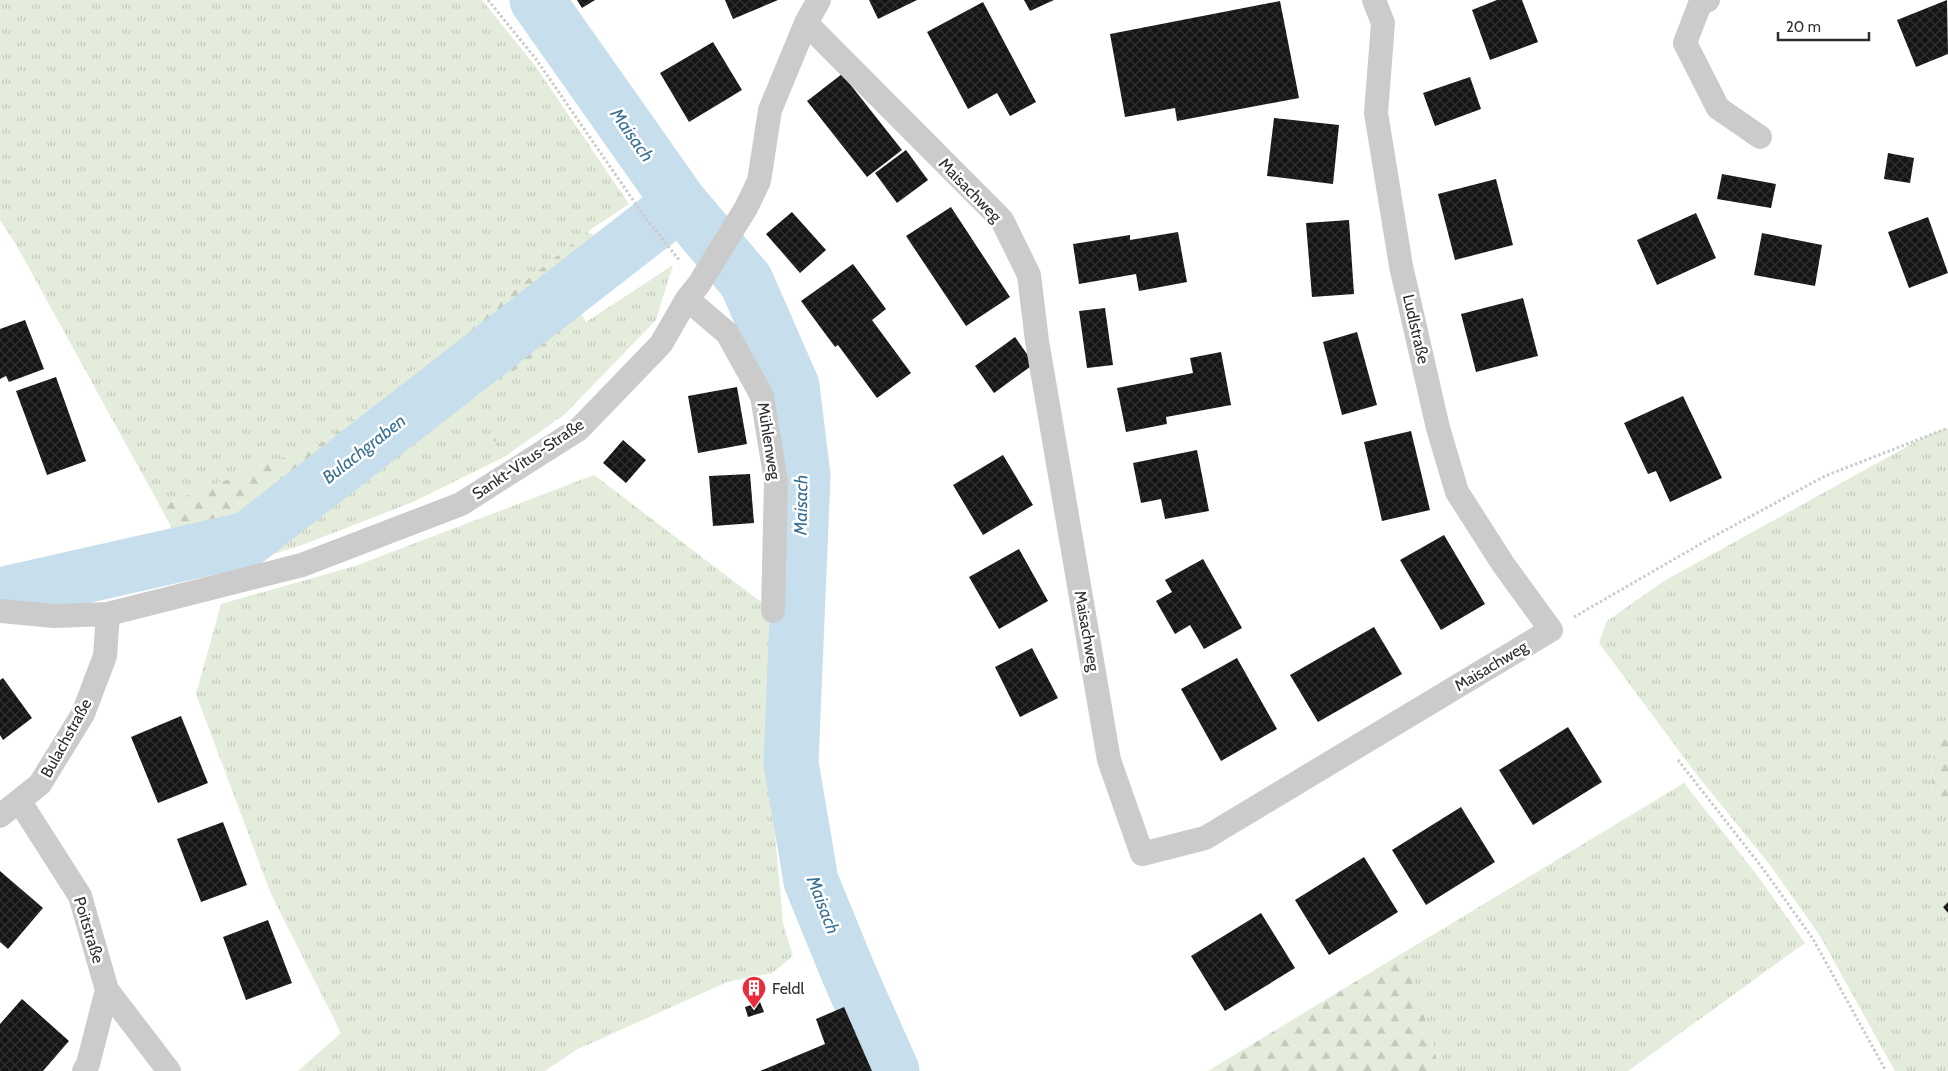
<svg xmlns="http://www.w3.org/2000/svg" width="1948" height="1071" font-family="Cabin,sans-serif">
<defs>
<pattern id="grass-tufts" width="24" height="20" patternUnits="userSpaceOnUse" patternTransform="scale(1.25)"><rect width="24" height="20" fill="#e4ecdb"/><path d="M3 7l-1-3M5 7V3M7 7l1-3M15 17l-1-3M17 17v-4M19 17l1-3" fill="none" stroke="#c4cbbc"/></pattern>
<pattern id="forest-firs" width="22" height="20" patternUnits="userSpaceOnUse" patternTransform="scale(1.25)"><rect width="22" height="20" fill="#e4ecdb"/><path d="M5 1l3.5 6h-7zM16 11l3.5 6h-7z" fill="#c4cbbc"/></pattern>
<pattern id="building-cross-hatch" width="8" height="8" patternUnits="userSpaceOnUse" patternTransform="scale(1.25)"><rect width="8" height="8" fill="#151515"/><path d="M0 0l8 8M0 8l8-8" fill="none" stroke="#2f2f2f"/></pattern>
</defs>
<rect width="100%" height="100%" fill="#fff"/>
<path fill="url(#grass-tufts)" d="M0 0H482L536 67 629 204 587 232 325 441 160 506 18 248 0 220Z
M673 265 656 320 565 414 506 456 413 502 302 545 201 577 190 563 274 538 401 447 586 322Z
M1948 428V730L1934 746 1931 793 1948 806V902L1943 907 1948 913V1071H1895L1820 936 1770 865 1697 775 1599 643 1607 621 1664 581 1928 435Z
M594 475 773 611 768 758 783 923 793 956 772 973 727 982 576 1050 545 1071H298L341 1033 271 894 196 694 221 604 355 566Z
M1684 783 1757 875 1805 943 1628 1071H1440L1406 951Z"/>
<path fill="url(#forest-firs)" d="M587 232 610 243 576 304 586 322 401 447 274 538 190 563 160 506 325 441Z
M1948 730V806L1931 793 1934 746Z
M1406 951 1440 1071H1208Z"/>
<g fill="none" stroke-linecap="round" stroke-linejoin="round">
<path stroke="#c7deec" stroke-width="55" d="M537 0 680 203 746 281 792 386 803 476 791 763 811 881 849 974 892 1071
M0 595 248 539 680 203"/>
</g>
<path fill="url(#building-cross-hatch)" d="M577 0H595L582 8Z
M725 0H778L733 19Z
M869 0H917L878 19Z
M1024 0H1054L1030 11Z
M1497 0H1522L1538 42 1490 60 1472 10Z
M1947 0 1948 54 1916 67 1897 20Z
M1280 1 1299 98 1177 121 1175 108 1125 117 1110 34Z
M983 2 1036 102 1010 116 997 93 968 109 927 32Z
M713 42 742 90 689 122 660 73Z
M842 74 902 150 867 177 807 101Z
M1470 77 1481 109 1435 126 1423 93Z
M1274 118 1339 125 1333 184 1267 176Z
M906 150 928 180 897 203 875 173Z
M1888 153 1914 158 1910 183 1884 179Z
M1722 174 1776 184 1771 208 1717 199Z
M1496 179 1513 245 1455 260 1438 194Z
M951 207 1010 297 966 326 906 236Z
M792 212 826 250 800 273 766 234Z
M1696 213 1716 258 1657 285 1637 240Z
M1928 217 1948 273 1909 288 1888 232Z
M1349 220 1354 294 1312 297 1306 223Z
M1178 232 1187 282 1139 291 1136 274 1079 284 1073 244 1130 235V240Z
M1762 233 1822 245 1815 286 1754 275Z
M853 264 886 309 872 320 911 373 877 398 838 345 835 347 801 301Z
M1523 298 1538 356 1476 372 1461 314Z
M1105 308 1113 365 1087 368 1079 311Z
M25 320 44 369 9 382 6 376 0 379V329Z
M1357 332 1377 405 1342 415 1323 342Z
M1015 337 1034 364 994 393 975 366Z
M1221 352 1231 405 1166 417 1167 424 1126 432 1117 388 1193 373 1190 358Z
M56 377 86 461 47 475 16 391Z
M737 387 747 444 698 453 688 396Z
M1683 396 1722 478 1670 502 1656 471 1648 474 1624 423Z
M1411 431 1430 510 1382 521 1364 442Z
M623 440 646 460 626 483 603 463Z
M1197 450 1209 511 1165 519 1161 499 1141 503 1133 463Z
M1003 455 1033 505 983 535 953 485Z
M750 474 754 523 713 526 709 476Z
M1444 535 1485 604 1441 630 1400 560Z
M1019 549 1048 601 999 629 969 577Z
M1203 559 1242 628 1204 649 1190 625 1175 634 1156 601 1172 592 1165 580Z
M1374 627 1402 674 1318 722 1290 675Z
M1032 648 1058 698 1020 717 995 667Z
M1237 658 1277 729 1221 761 1181 689Z
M3 678 32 718 3 740 0 735V680Z
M181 716 208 783 158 803 131 737Z
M1568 727 1602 782 1533 825 1499 770Z
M1461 807 1495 862 1426 905 1392 850Z
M223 822 247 885 201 902 177 839Z
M1364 857 1398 912 1329 955 1295 900Z
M0 871 43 908 8 949 0 942Z
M1948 902V913L1943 907Z
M1261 913 1295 968 1225 1011 1191 956Z
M268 920 292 983 246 1000 223 937Z
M22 999 69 1041 43 1071H0V1024Z
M760 1002 764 1012 748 1017 745 1007Z
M844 1007 872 1071H760L825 1044 816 1019Z"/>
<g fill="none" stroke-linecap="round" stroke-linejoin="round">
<path stroke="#cbcbcb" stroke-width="3" stroke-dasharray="2.5 2.5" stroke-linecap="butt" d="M488 0 536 59 644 216 680 261
M494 439 500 447
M1574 617 1709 539 1825 476 1948 428
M1678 760 1764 870 1813 939 1886 1071"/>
<path stroke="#cbcbcb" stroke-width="24" d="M1708 0 1700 4 1685 43 1718 108 1760 137
M806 23 1002 220 1029 275 1037 341 1109 760 1142 854 1205 838 1551 630 1503 564 1457 492 1438 428 1401 266 1376 113 1383 23 1374 0
M687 299 727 333 762 396 776 481 773 611
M0 611 54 616 108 614 302 565 461 504 579 429 661 344 687 299 699 284 746 208 759 181 770 110 806 23 819 0
M20 802 80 896 107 990 88 1064 84 1071
M0 816 40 784 83 714 105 656 108 614
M107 990 169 1071"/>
</g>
<defs>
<symbol id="building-pin" viewBox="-11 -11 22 30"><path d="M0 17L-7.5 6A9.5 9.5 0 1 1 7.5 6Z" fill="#ea2b3b" stroke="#fff"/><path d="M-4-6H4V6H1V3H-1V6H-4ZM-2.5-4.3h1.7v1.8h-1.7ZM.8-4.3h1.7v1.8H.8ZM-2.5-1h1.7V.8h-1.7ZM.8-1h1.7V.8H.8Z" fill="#fff"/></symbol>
</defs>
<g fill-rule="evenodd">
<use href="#building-pin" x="740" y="974" width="28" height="38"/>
</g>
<g text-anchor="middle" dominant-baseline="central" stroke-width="5" stroke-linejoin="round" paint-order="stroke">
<g font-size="16" fill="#2e2e2e" stroke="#fff">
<text transform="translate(970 190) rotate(46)">Maisachweg</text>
<text transform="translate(1416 329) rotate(77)">Ludlstraße</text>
<text transform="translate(769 441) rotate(81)">Mühlenweg</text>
<text transform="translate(528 459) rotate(-34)">Sankt-Vitus-Straße</text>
<text transform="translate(1087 631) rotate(80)">Maisachweg</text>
<text transform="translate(1491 666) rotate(-31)">Maisachweg</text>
<text transform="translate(66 738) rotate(-61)">Bulachstraße</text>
<text transform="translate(89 930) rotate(73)">Poitstraße</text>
</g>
<g font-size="16" fill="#2e2e2e" stroke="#fff" text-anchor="start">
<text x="772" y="988">Feldl</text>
</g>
<g font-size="18" font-style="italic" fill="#3a7192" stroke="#fff">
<text transform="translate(632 135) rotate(55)">Maisach</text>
<text transform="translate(364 449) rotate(-38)">Bulachgraben</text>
<text transform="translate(801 505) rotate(-89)">Maisach</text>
<text transform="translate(823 905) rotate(69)">Maisach</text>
</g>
</g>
<path d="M1778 32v8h91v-8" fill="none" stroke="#2e2e2e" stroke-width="2.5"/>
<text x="1786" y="32" font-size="15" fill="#2e2e2e" stroke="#ffffff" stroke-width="4" paint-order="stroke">20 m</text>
</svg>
